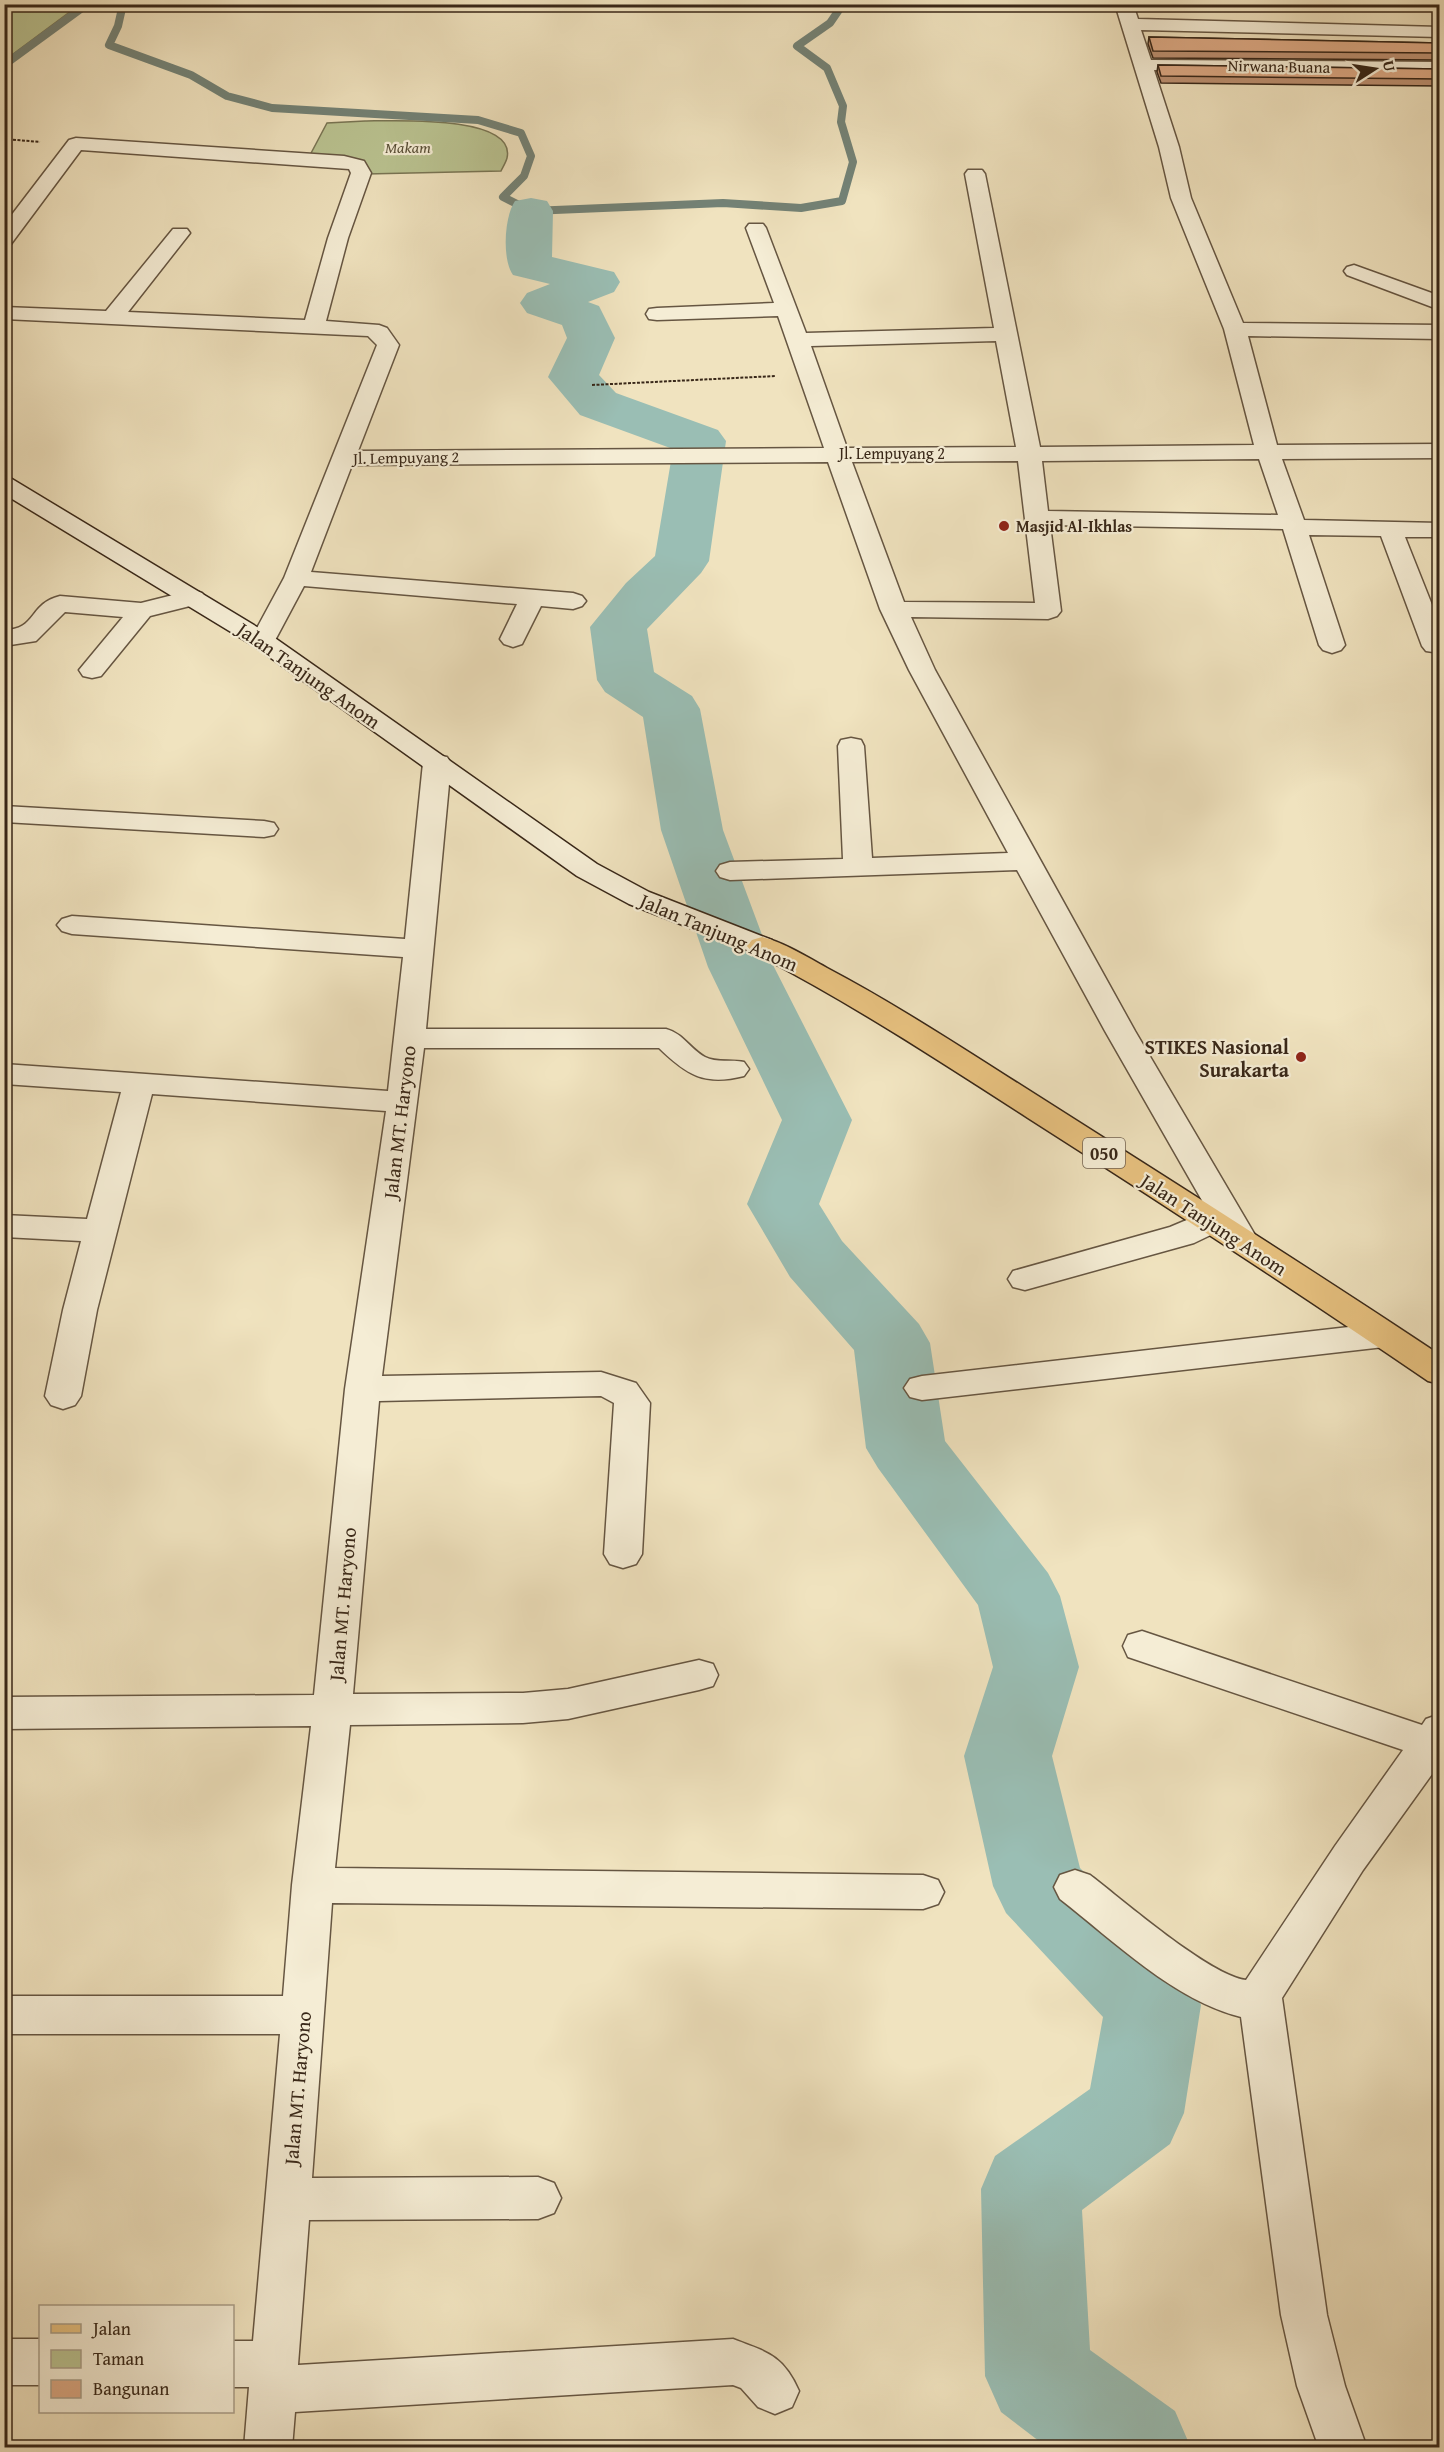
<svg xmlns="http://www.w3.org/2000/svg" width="1444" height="2452" font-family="'Gentium Book Plus',serif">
<rect width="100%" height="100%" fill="#f0e3bf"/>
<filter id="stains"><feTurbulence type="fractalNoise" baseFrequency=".00333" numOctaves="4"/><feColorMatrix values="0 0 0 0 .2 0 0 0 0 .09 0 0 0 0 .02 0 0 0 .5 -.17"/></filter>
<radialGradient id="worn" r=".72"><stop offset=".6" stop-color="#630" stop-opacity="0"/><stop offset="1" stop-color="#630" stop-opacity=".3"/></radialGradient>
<path fill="#bac391" stroke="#797554" stroke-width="1.5" d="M5 4H79V5L5 60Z
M365 121C390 121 517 114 507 158 506 162 503 167 501 171L366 174 309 157 327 123Z"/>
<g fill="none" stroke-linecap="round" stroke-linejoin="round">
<path stroke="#738276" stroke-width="8" d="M118 4H123L118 26 109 45 191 75 227 96 272 108 478 120 521 133 531 156 524 176 503 197 531 211 723 203 801 208 842 201 853 162 841 122 843 106 827 68 797 46 830 23 843 4
M4 65 82 8 96 4"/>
<path fill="#9abeb4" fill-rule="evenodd" d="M531 198 547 201 553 211 552 257 614 272 620 282 614 292 588 302 599 306 615 338 599 375 616 393 718 430 726 441 709 561 701 573 647 629 654 672 692 696 700 709 723 830 774 967 852 1120 819 1204 842 1241 919 1324 930 1343 945 1441 1048 1573 1060 1596 1079 1667 1052 1756 1080 1868 1187 1976 1201 2005 1184 2113 1170 2144 1082 2210 1090 2350 1175 2411 1191 2448H1048L1001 2412 985 2376 981 2189 995 2156 1090 2089 1103 2017 1006 1913 993 1886 964 1756 993 1667 978 1605 878 1468 866 1448 854 1350 790 1277 747 1204 782 1120 708 967 661 830 643 717 605 692 597 680 590 627 626 583 655 556 673 449 580 415 548 377 567 338 562 325 527 313 520 303 527 293 550 284 513 275C502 260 504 217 515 201Z"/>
<defs>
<path id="street" d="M1115 4H1133L1138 19 1440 27V37L1141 30 1151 60 1440 62V74L1154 70 1179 147 1191 198 1243 323 1440 325V339L1248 336 1277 445 1440 444V458L1282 459 1304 520 1440 523V537H1405L1440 625V653L1426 651 1422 646 1381 536 1309 535 1345 645 1341 650 1332 653 1323 650 1319 645 1283 529 1050 525 1061 611 1057 616 1048 619 911 617 935 670 1135 1031 1258 1240 1253 1248 1241 1251 1229 1248 1219 1231 1194 1243 1025 1290 1013 1287 1008 1279 1013 1271 1170 1227 1208 1211 1105 1031 1017 870 730 880 720 877 716 871 720 865 730 862 843 859 838 746 841 740 851 738 861 740 864 746 872 858 1008 853 909 670 880 609 828 462 352 465 311 572 573 593 582 596 586 601 582 606 573 609 541 606 522 644 513 647 504 644 500 639 517 604 304 586 272 646 263 649 254 646 250 641 284 578 377 345 368 336 4 319V307L106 311 173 229H187L190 233 128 312 305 320 328 238 351 173 349 169 81 150 11 244 4 246V225L69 140 76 138 344 156 364 161 371 173 348 238 326 321 379 325 387 328 399 345 358 451 824 448 778 316 657 320 649 319 646 314 649 309 657 308 774 303 746 228 749 224H763L766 228 806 333 994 328 965 174 968 170H982L985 174 1040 447 1254 445 1224 329 1171 198 1159 147ZM996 341 1016 447 847 448 811 346ZM1259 459 1278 515 1048 511 1042 461ZM1018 461 1035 603 904 602 852 462Z
M1354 265 1440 296V310L1347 275 1344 271 1347 267Z
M193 590 202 593 206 598 202 603 150 616 101 676 92 678 83 676 79 670 123 617 65 612 36 641 4 646V630C37 630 28 604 60 596L141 603Z
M437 755 447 757 451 763 426 1029H666C684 1034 690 1049 705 1057 716 1063 732 1059 744 1062L749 1069 744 1076C704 1086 687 1075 659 1048H424L382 1376 601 1372 636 1383 650 1403 642 1554 636 1564 623 1568 610 1564 604 1554 614 1403 601 1396 379 1401 353 1694 523 1693 568 1689 699 1660 713 1664 718 1675 713 1686 699 1690 568 1719 523 1723 350 1725 335 1868 923 1875 938 1880 944 1892 938 1904 923 1909 332 1903 312 2178 538 2177 554 2183 561 2198 554 2213 538 2219 309 2220 298 2365 733 2339C767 2352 783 2355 799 2391L792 2407 775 2414 758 2407 741 2388 733 2385 295 2412 292 2448H244L249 2387H232V2341H253L280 2034H4V1996H283L292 1885 311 1726 4 1729V1697L314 1695 345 1389 386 1111 152 1094 97 1310 81 1396 75 1405 63 1409 51 1405 45 1396 63 1310 81 1241 4 1237V1215L87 1219 121 1092 4 1084V1064L388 1091 403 957 72 934 62 931 57 925 62 919 72 916 405 939 423 763 427 757Z
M4 806 264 821 274 823 278 829 274 835 264 837 4 822Z
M1384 1323 1396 1327 1401 1335 1396 1343 1384 1347 922 1400 910 1397 904 1388 910 1379 922 1376Z
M1142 1631 1422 1725 1426 1719 1440 1714V1763L1363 1870 1282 1998 1327 2315 1345 2386 1367 2448H1319L1297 2386 1281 2315 1241 2017C1175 2001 1114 1941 1060 1899L1054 1887 1060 1875 1075 1870 1090 1875C1123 1900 1210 1976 1246 1980L1335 1846 1403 1750 1128 1657 1123 1646 1128 1635Z
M4 2339H40V2385H4Z"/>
<path id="secondary" d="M4 477 12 479 272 636 597 864 649 892 772 940 777 946 772 952 762 955 752 952 629 904 577 876 254 646 4 494Z"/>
<path id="primary" d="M762 937C785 943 807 957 827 968 882 997 934 1030 986 1063 1138 1160 1290 1255 1440 1355V1384L1428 1381C1296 1291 1163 1204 1028 1118 938 1060 848 1001 752 952L747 946 752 940Z"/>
</defs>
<use href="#street" stroke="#665642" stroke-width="3"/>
<use href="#secondary" stroke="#382718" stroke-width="3"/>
<use href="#primary" stroke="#382718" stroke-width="3"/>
<path stroke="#382718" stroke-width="2" stroke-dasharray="3 1.5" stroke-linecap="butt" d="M4 139 40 142
M592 385 776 376"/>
<use href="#street" fill="#f5edd5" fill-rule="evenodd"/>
<use href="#secondary" fill="#f5edd5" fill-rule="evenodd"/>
<use href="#primary" fill="#e8c280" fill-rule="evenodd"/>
</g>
<path fill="#bd9172" stroke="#382718" stroke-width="1.5" d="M1149 37 1440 43V60L1153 58 1148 44Z
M1158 65 1440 69V86L1161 83 1157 72Z"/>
<path fill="#dca984" stroke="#382718" stroke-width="1.5" d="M1149 37 1440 43V53L1153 51Z
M1158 65 1440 69V79L1161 76Z"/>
<g fill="#8f2418" stroke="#f5edd5" stroke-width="2">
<circle cx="1004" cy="526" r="6"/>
<circle cx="1301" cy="1057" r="6"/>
</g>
<g text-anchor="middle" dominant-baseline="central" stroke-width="4.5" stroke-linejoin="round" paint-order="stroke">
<g font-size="16" fill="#382718" stroke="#f5edd5">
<text transform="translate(1279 66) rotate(1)">Nirwana Buana</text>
<text x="892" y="453">Jl. Lempuyang 2</text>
<text transform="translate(406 457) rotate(-1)">Jl. Lempuyang 2</text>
</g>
<g font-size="16" font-style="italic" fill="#584e36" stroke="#f5edd5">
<text x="408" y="147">Makam</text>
</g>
<g font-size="16" font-weight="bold" fill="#382718" stroke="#f5edd5" text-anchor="start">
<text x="1016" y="526">Masjid Al-Ikhlas</text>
</g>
<rect fill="#f5edd5" stroke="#716251" stroke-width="1.5" x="1083" y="1138" width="42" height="30" rx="4.5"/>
<g font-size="18" font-weight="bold" fill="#382718">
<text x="1104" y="1153">050</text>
</g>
<g font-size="20" fill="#382718" stroke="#f5edd5">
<text transform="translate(309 675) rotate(35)">Jalan Tanjung Anom</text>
<text transform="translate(719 932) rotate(23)">Jalan Tanjung Anom</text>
<text transform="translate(399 1122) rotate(-83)">Jalan MT. Haryono</text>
<text transform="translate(1214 1224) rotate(33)">Jalan Tanjung Anom</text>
<text transform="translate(342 1604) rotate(-85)">Jalan MT. Haryono</text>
<text transform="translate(297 2088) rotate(-85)">Jalan MT. Haryono</text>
</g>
<g font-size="20" font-weight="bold" fill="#382718" stroke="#f5edd5" text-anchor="end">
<text x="1289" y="1046">STIKES Nasional<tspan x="1289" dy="23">Surakarta</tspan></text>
</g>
</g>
<rect width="1444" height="2452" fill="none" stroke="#f0e3bf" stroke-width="24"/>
<rect x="6" y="6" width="1432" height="2440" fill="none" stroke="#382718" stroke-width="3"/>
<rect x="12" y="12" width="1420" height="2428" fill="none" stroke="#382718" stroke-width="1.5"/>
<rect x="39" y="2305" width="195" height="108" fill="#f5edd5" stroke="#a99e89" stroke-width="1.5"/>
<rect x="51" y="2324" width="30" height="9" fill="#e8c280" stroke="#a99e89" stroke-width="1.5"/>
<text x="93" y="2335" font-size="18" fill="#382718">Jalan</text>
<rect x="51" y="2350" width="30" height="18" fill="#bac391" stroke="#a99e89" stroke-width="1.5"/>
<text x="93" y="2365" font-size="18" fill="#382718">Taman</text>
<rect x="51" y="2380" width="30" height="18" fill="#dca984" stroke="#a99e89" stroke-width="1.5"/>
<text x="93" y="2395" font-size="18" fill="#382718">Bangunan</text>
<g transform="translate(1375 69) rotate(78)" stroke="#f5edd5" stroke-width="4.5" paint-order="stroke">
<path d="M0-4.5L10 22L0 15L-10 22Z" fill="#382718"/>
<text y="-9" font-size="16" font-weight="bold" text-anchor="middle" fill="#382718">U</text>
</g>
<rect width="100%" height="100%" filter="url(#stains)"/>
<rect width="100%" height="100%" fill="url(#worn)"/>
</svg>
